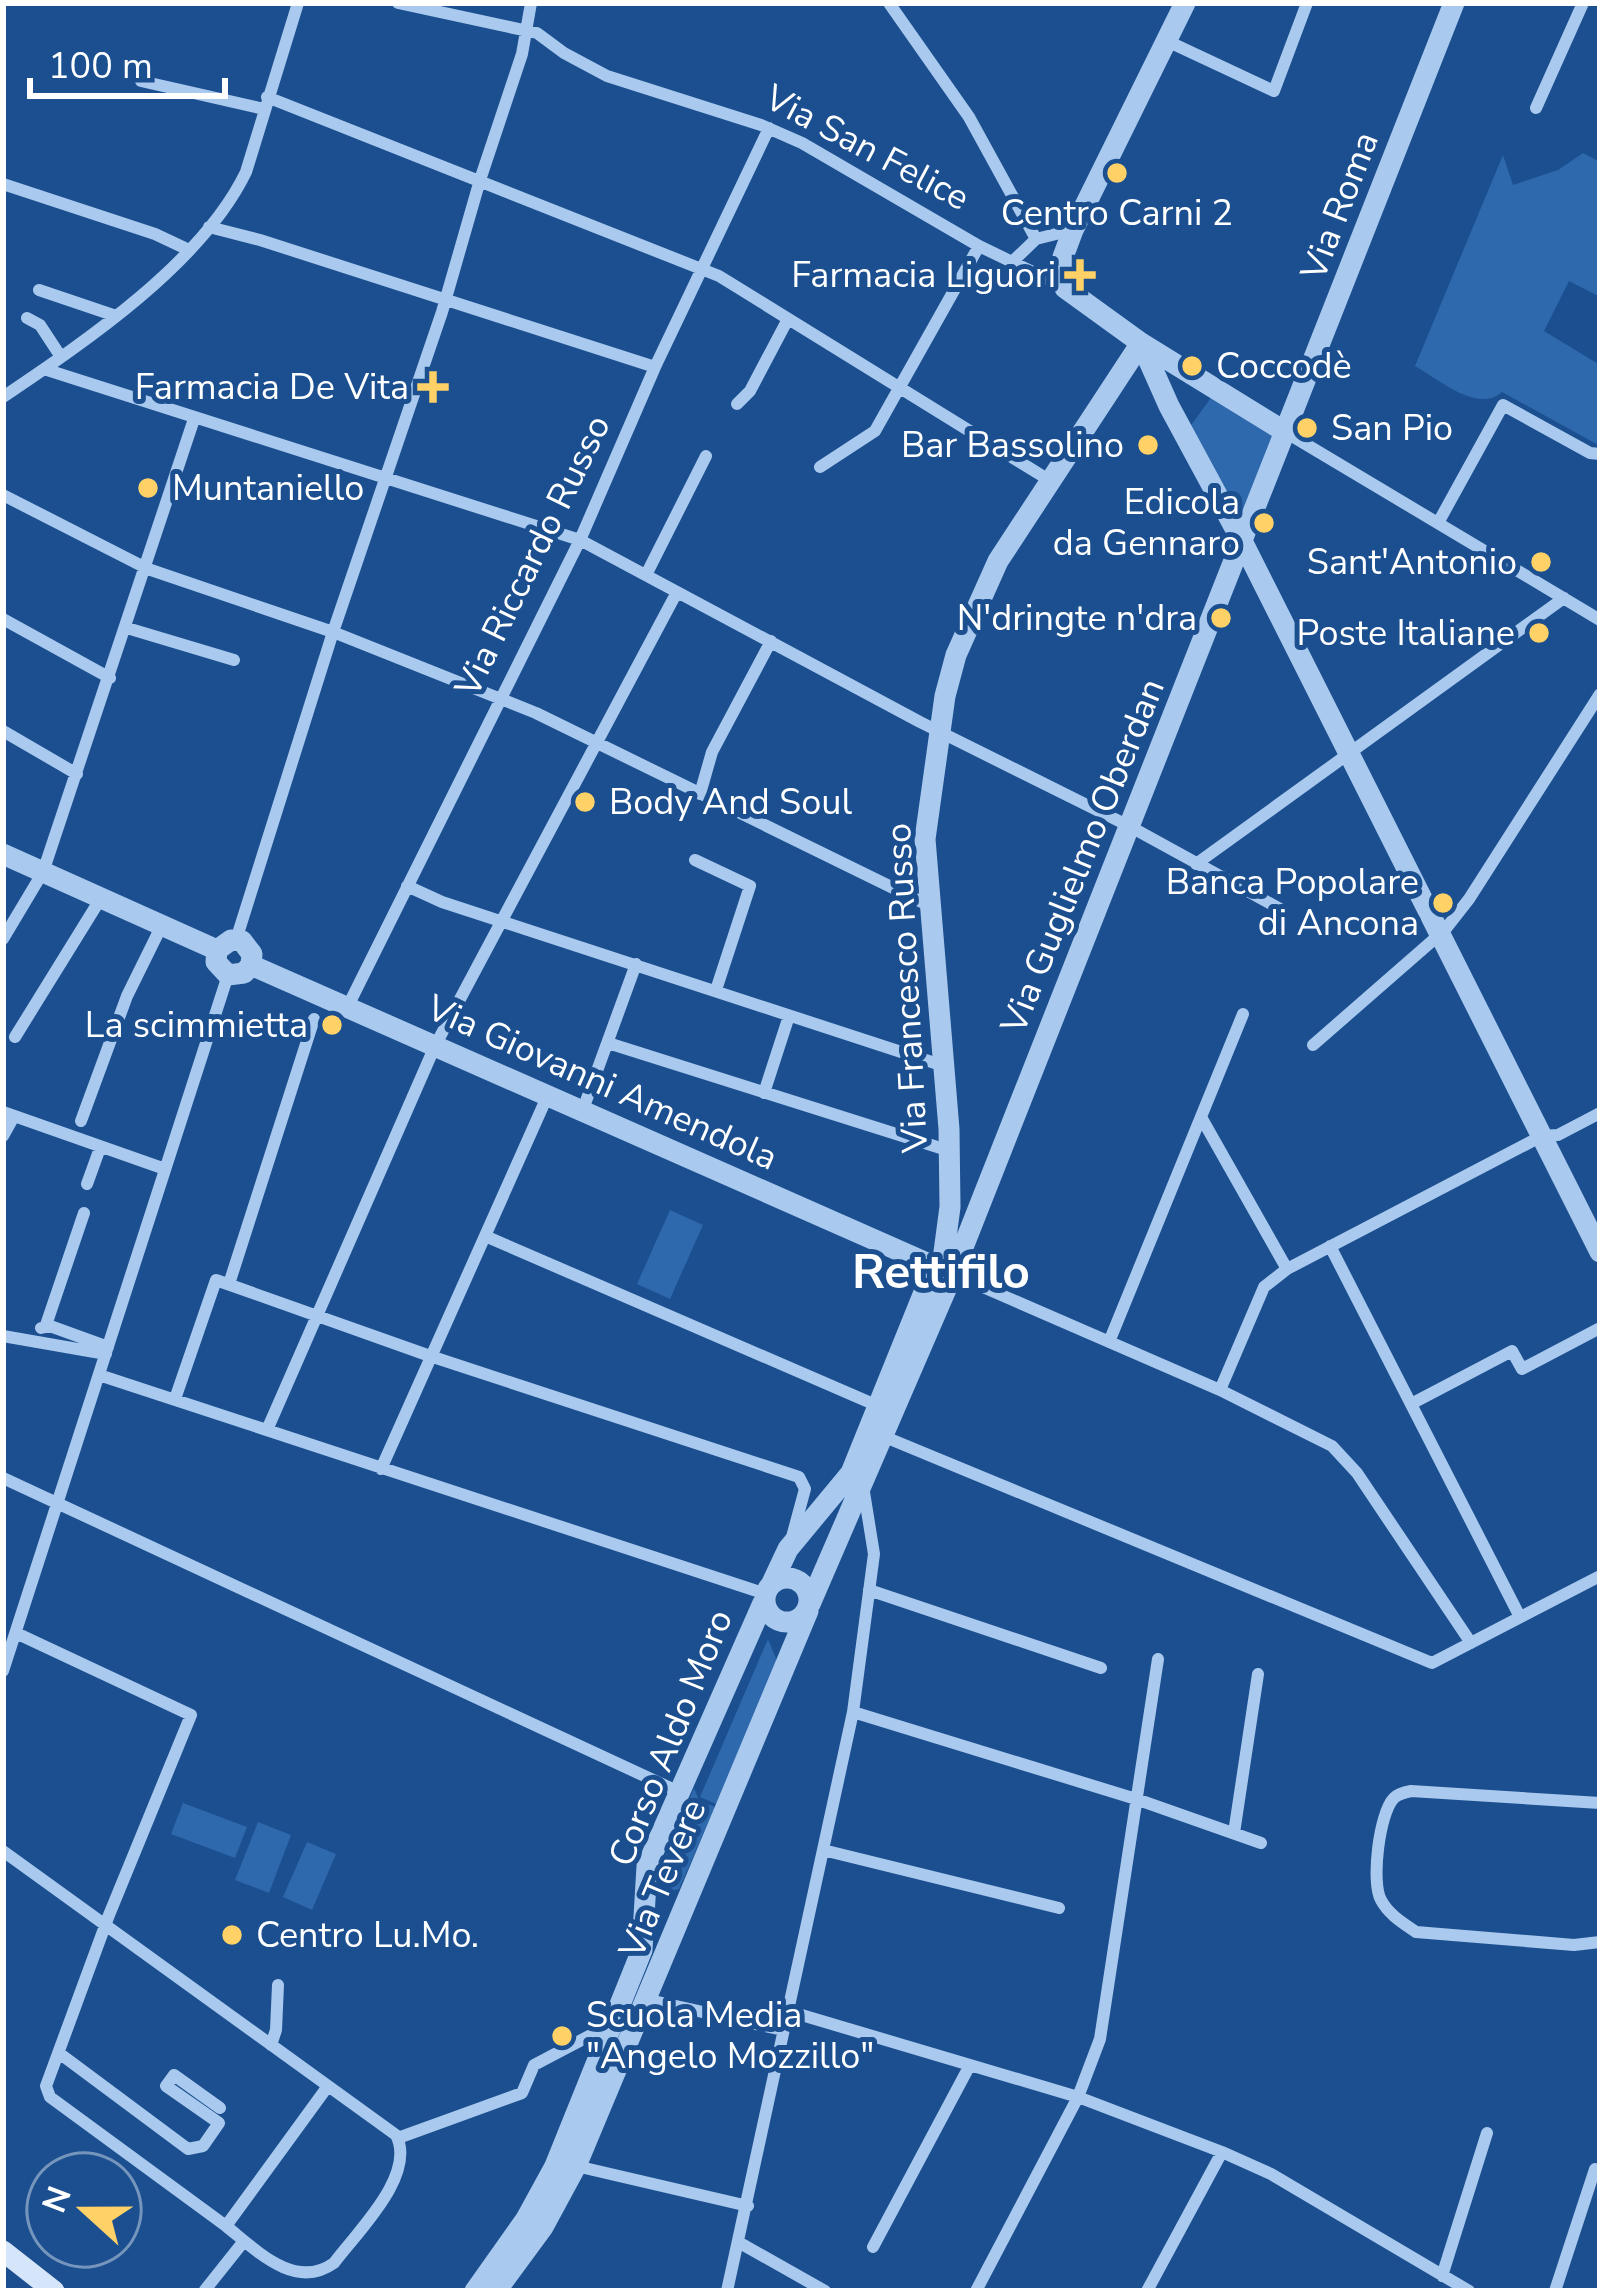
<svg xmlns="http://www.w3.org/2000/svg" width="1603" height="2294" font-family="'Nunito Sans',sans-serif">
<rect width="100%" height="100%" fill="#1b4f8f"/>
<path fill="#2e69ad" d="M1583 153 1600 162V297L1569 281 1544 331 1600 365V446L1502 392C1478 414 1438 379 1415 366L1503 155 1513 185 1558 170Z
M1213 395 1279 436 1245 526 1189 428Z
M670 1210 703 1225 670 1299 637 1284Z
M768 1639 777 1661 716 1804 700 1797Z
M694 1788 699 1800 715 1807 679 1889 666 1893 659 1889 656 1879Z
M183 1803 247 1827 235 1858 171 1834Z
M258 1822 291 1835 269 1893 235 1880Z
M307 1842 336 1854 312 1910 283 1897Z"/>
<g fill="none" stroke-linecap="round" stroke-linejoin="round">
<path stroke="#a9c9ee" stroke-width="12" d="M398 3 537 33 564 53 607 76 761 125 802 143 979 246 1064 287
M889 3 969 117 1036 239
M1167 41 1274 91 1307 3
M141 81 264 109
M267 97 719 276 1049 480
M1536 108 1583 3
M3 184 155 234 189 250
M209 227 260 240 655 367
M1011 263 1036 239 1072 230
M39 290 116 316
M27 318 40 325 61 357
M44 369 580 540 920 722 1129 826 1282 910
M3 397C86 341 202 263 246 172L298 3
M737 404 750 391 788 319
M1287 433 1600 620
M820 467 875 431 979 246
M3 495 148 569 333 632 536 713 930 906
M1438 523 1503 405 1590 453 1600 454
M646 575 706 456
M3 619 110 678
M127 628 234 660
M3 731 77 774
M700 794 712 752 771 641
M695 860 750 886 716 990
M1196 864 1564 598
M407 886 442 902 944 1066
M1440 936 1469 899 1600 694
M3 939 43 872 194 419
M236 940 333 632 442 312 480 180 522 54 531 3
M347 1008 580 540 655 367 769 128
M15 1037 101 898
M608 1043 950 1151
M1313 1045 1439 935
M764 1093 789 1016
M3 1112 165 1169
M582 1112 636 964
M1201 1117 1287 1269
M81 1121 127 996 162 925
M3 1136 13 1118
M87 1184 100 1148
M485 1236 878 1406
M1330 1246 1520 1617
M960 1277 1220 1390 1332 1446 1357 1473 1471 1643
M229 1284 314 1019
M46 1325 84 1213
M41 1328 50 1326 108 1347
M3 1336 106 1354
M1109 1342 1243 1014
M99 1375 766 1594
M1220 1390 1264 1287 1287 1269 1542 1136 1558 1135 1600 1113
M175 1399 216 1280 430 1356 799 1477 805 1489 792 1537
M1411 1404 1512 1351 1522 1369 1600 1328
M267 1430 435 1046 677 592
M885 1437 1432 1663 1600 1576
M381 1469 547 1097
M3 1478 679 1792
M869 1590 1101 1668
M16 1633 191 1715 109 1915 46 2086 50 2097 226 2226 328 2086
M3 1671 228 975
M853 1712 1136 1799 1261 1843
M1600 1803 1411 1791C1406 1792 1398 1794 1394 1798 1379 1813 1371 1883 1381 1900 1389 1915 1403 1923 1416 1932L1574 1945 1600 1942
M1234 1833 1258 1674
M823 1850 1059 1908
M3 1851 396 2135C417 2175 357 2232 334 2263 295 2291 256 2250 226 2226
M649 2000 783 2030
M788 2011 1078 2097 1222 2152 1271 2174 1469 2291
M271 2045 276 2030 278 1985
M59 2053 188 2149 203 2146 219 2123 166 2086 174 2075 220 2108
M398 2138 522 2093 534 2065 612 2024
M576 2166 748 2206
M740 2243 825 2291
M873 2247 970 2065
M1442 2276 1487 2133
M205 2290 244 2241
M727 2291 853 1712 874 1554 863 1486
M976 2291 1078 2097 1100 2039 1158 1659
M1147 2291 1222 2152
M1555 2291 1595 2169"/>
<path stroke="#a9c9ee" stroke-width="21" d="M1185 3 1073 230 1063 257 1065 288 1141 343 1287 433
M1141 343 1169 406 1243 543 1600 1252
M3 854 217 950
M217 950 216 962 228 975 244 973 251 965
M217 950 231 940 242 941 252 954 251 965
M251 965 927 1263
M944 1252 950 1207 949 1129 925 839 945 696 956 655 998 561 1141 343
M958 1260 1454 3
M765 1600a22 22 0 1 1 44 0a22 22 0 1 1-44 0Z
M772 1583 788 1549 851 1473 929 1280
M810 1604 947 1287
M475 2291 526 2219 555 2166 642 1950 647 1866 763 1603
M496 2291 543 2227 576 2166 808 1611"/>
<path stroke="#d6e6fa" stroke-width="21" d="M3 2251 54 2291"/>
</g>
<g fill="#ffd166" stroke="#1b4f8f" stroke-width="4.5">
<circle cx="1117" cy="173" r="12"/>
<path d="M1074 257h12v12h12v12h-12v12h-12v-12h-12v-12h12z"/>
<circle cx="1192" cy="366" r="12"/>
<path d="M427 369h12v12h12v12h-12v12h-12v-12h-12v-12h12z"/>
<circle cx="1307" cy="428" r="12"/>
<circle cx="1148" cy="445" r="12"/>
<circle cx="148" cy="488" r="12"/>
<circle cx="1264" cy="523" r="12"/>
<circle cx="1541" cy="562" r="12"/>
<circle cx="1221" cy="618" r="12"/>
<circle cx="1539" cy="633" r="12"/>
<circle cx="585" cy="802" r="12"/>
<circle cx="1443" cy="903" r="12"/>
<circle cx="332" cy="1025" r="12"/>
<circle cx="232" cy="1935" r="12"/>
<circle cx="562" cy="2036" r="12"/>
</g>
<g text-anchor="middle" dominant-baseline="central" stroke-width="10" stroke-linejoin="round" paint-order="stroke">
<g font-size="36" fill="#fff" stroke="#1b4f8f">
<text transform="translate(867 148) rotate(28)">Via San Felice</text>
<text transform="translate(1340 206) rotate(-69)">Via Roma</text>
<text transform="translate(533 556) rotate(-64)">Via Riccardo Russo</text>
<text transform="translate(1083 856) rotate(-68)">Via Guglielmo Oberdan</text>
<text transform="translate(907 988) rotate(-93)">Via Francesco Russo</text>
<text transform="translate(602 1083) rotate(24)">Via Giovanni Amendola</text>
<text transform="translate(671 1738) rotate(-68)">Corso Aldo Moro</text>
<text transform="translate(663 1879) rotate(-67)">Via Tevere</text>
</g>
<g font-size="36" fill="#fff" stroke="#1b4f8f" text-anchor="end">
<text x="1117" y="213" text-anchor="middle">Centro Carni 2</text>
<text x="1056" y="275">Farmacia Liguori</text>
<text x="1216" y="366" text-anchor="start">Coccodè</text>
<text x="409" y="387">Farmacia De Vita</text>
<text x="1331" y="428" text-anchor="start">San Pio</text>
<text x="1124" y="445">Bar Bassolino</text>
<text x="172" y="488" text-anchor="start">Muntaniello</text>
<text x="1240" y="502">Edicola<tspan x="1240" dy="41">da Gennaro</tspan></text>
<text x="1517" y="562">Sant'Antonio</text>
<text x="1197" y="618">N'dringte n'dra</text>
<text x="1515" y="633">Poste Italiane</text>
<text x="609" y="802" text-anchor="start">Body And Soul</text>
<text x="1419" y="882">Banca Popolare<tspan x="1419" dy="41">di Ancona</tspan></text>
<text x="308" y="1025">La scimmietta</text>
<text x="256" y="1935" text-anchor="start">Centro Lu.Mo.</text>
<text x="586" y="2015" text-anchor="start">Scuola Media<tspan x="586" dy="41">"Angelo Mozzillo"</tspan></text>
</g>
<g font-size="48" font-weight="bold" fill="#fff" stroke="#1b4f8f">
<text x="941" y="1272">Rettifilo</text>
</g>
</g>
<rect width="1603" height="2294" fill="none" stroke="#ffffff" stroke-width="12"/>
<g transform="translate(84 2210) rotate(291)"><circle r="57" fill="#1b4f8f" stroke="#7695bc" stroke-width="3"/>
<path d="M0-9L21 45L0 30L-21 45Z" fill="#ffd166"/>
<text y="-18" font-size="33" font-weight="bold" text-anchor="middle" fill="#ffffff">N</text>
</g>
<path d="M30 78v18h195v-18" fill="none" stroke="#ffffff" stroke-width="6"/>
<text x="48" y="78" font-size="36" fill="#ffffff" stroke="#1b4f8f" stroke-width="9" paint-order="stroke">100 m</text>
</svg>
